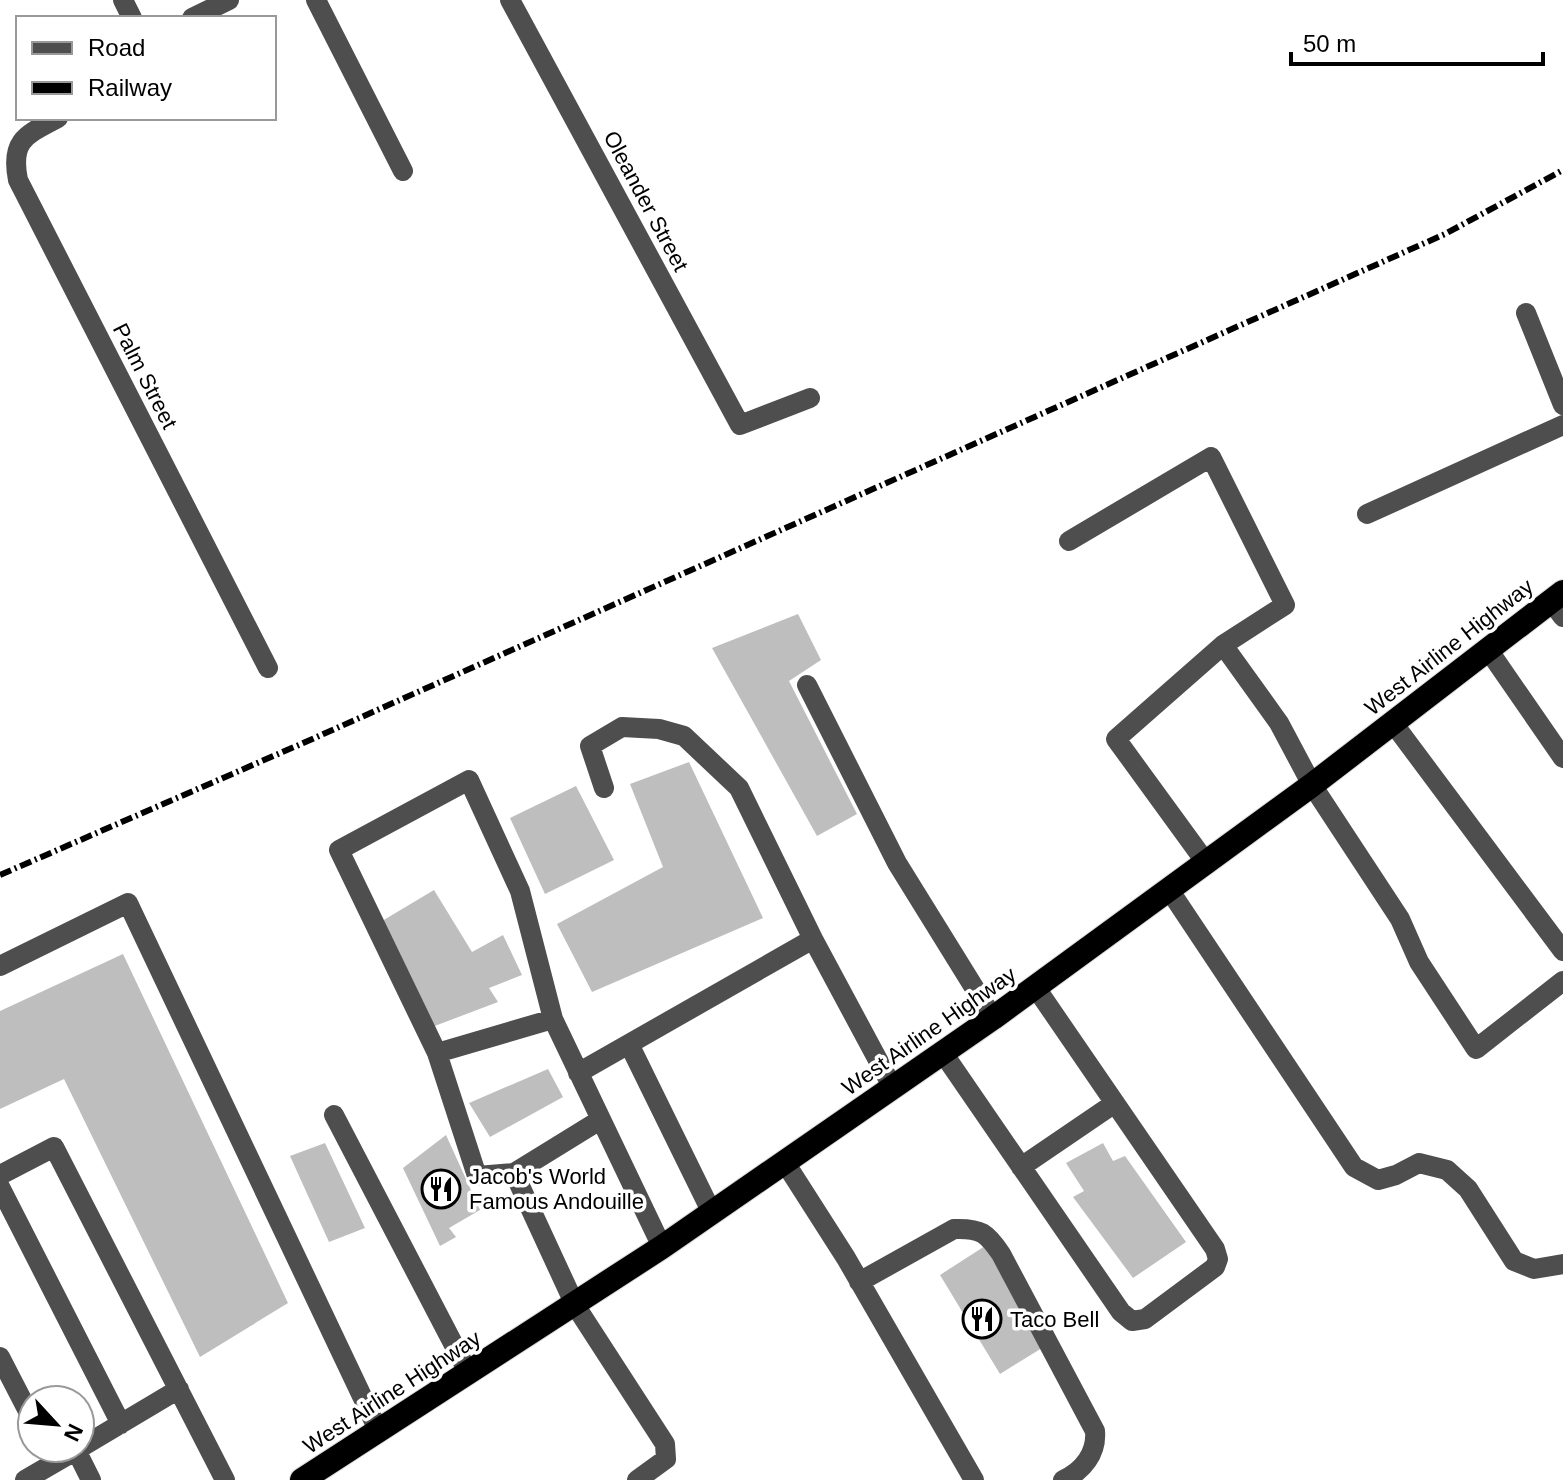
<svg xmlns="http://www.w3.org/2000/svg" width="1563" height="1480" font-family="Arial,sans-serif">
<rect width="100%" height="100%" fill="#fff"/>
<path fill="#bebebe" d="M798 614 821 660 789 681 857 814 817 836 712 648Z
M689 762 763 918 592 992 557 924 663 867 630 784Z
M576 786 614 860 545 894 510 818Z
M434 890 472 952 503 935 522 975 489 988 498 1002 432 1027 377 924Z
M123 954 288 1303 200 1357 64 1079 0 1109V1011Z
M548 1069 563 1097 490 1137 469 1103Z
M446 1135 480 1210 449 1228 456 1237 440 1246 403 1168Z
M325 1143 365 1228 329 1242 290 1156Z
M1103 1143 1113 1161 1125 1156 1186 1242 1133 1278 1073 1197 1084 1191 1066 1163Z
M985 1246 1042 1348 1000 1374 940 1275Z"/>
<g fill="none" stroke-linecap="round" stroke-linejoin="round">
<defs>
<path id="highway" d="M302 1480 662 1247 993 1018 1312 785 1563 592"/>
</defs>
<use href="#highway" stroke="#dbdbdb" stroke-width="26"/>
<path stroke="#4e4e4e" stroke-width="20" d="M123 0 132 18
M316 0 403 171
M510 0 740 425 810 398
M192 18 229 0
M58 118C26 135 10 140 18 180L268 668
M1526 313 1563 405
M1367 514 1563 425
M1069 541 1211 457 1285 605 1223 645 1116 739 1207 864
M1551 601 1563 617
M1223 645 1279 723 1312 785 1400 919 1419 962 1476 1049 1563 981
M1489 651 1563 758
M807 685 897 863 993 1018
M1393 723 1563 951
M604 788 590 746 622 727 659 729 684 736 739 788 813 939 893 1088
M1170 891 1354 1167 1378 1180 1396 1175 1419 1163 1447 1170 1468 1189 1514 1261 1534 1269 1563 1264
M0 966 128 903 379 1432
M629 1044 712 1213
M437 1053 553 1019
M943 1053 1121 1312 1132 1321 1145 1319 1215 1267 1218 1259 1215 1249 1036 988
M578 1073 813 939
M334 1115 469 1374
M600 1120 514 1173 477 1176 437 1053 339 850 469 780 520 891 553 1019 662 1247
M784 1161 846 1258 974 1480
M1021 1167 1115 1103
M514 1173 575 1305 665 1444 666 1459 637 1480
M0 1175 54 1147 225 1480
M0 1187 121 1424
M859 1282 954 1229C981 1228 987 1233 1001 1254L1095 1431C1097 1453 1083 1471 1063 1480
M0 1357 32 1419
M80 1448 179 1389
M76 1450 91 1480
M25 1480 80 1448"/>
<use href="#highway" stroke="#000" stroke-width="24"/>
<path stroke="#000" stroke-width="6" stroke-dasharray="12 4 2 4" stroke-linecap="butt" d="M0 875 301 744 1445 234 1563 170"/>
</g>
<defs>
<symbol id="restaurant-ring" viewBox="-11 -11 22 22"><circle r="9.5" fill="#fff" stroke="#000" stroke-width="1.5"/><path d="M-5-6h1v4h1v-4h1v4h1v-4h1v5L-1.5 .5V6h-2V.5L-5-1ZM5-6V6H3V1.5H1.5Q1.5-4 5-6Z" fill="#000"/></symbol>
</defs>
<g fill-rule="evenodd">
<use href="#restaurant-ring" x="419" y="1167" width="44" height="44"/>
<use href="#restaurant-ring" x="960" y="1297" width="44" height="44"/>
</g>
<g text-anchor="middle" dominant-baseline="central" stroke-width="7" stroke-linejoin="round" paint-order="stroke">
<g font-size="22" fill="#000" stroke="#fff">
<text transform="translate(646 201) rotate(62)">Oleander Street</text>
<text transform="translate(145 376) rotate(63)">Palm Street</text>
<text transform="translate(1449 647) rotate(-38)">West Airline Highway</text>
<text transform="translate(929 1031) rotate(-35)">West Airline Highway</text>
<text transform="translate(392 1392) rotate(-33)">West Airline Highway</text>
</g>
<g font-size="22" fill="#000" stroke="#fff" text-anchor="start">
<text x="469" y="1176">Jacob's World<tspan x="469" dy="25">Famous Andouille</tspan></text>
<text x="1010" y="1319">Taco Bell</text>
</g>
</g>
<rect x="16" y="16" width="260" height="104" fill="#ffffff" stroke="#999999" stroke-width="2"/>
<rect x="32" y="42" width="40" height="12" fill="#4e4e4e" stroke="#999999" stroke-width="2"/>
<text x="88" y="56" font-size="24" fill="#000000">Road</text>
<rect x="32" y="82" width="40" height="12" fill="#000000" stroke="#999999" stroke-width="2"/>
<text x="88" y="96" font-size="24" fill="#000000">Railway</text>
<g transform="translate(56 1424) rotate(116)"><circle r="38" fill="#ffffff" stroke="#999999" stroke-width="2"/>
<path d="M0-6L14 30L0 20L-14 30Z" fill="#000000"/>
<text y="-12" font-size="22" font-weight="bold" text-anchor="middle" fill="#000000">N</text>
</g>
<path d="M1291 52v12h252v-12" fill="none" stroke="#000000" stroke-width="4"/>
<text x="1303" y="52" font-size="24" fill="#000000" stroke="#ffffff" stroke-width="6" paint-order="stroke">50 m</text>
</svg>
